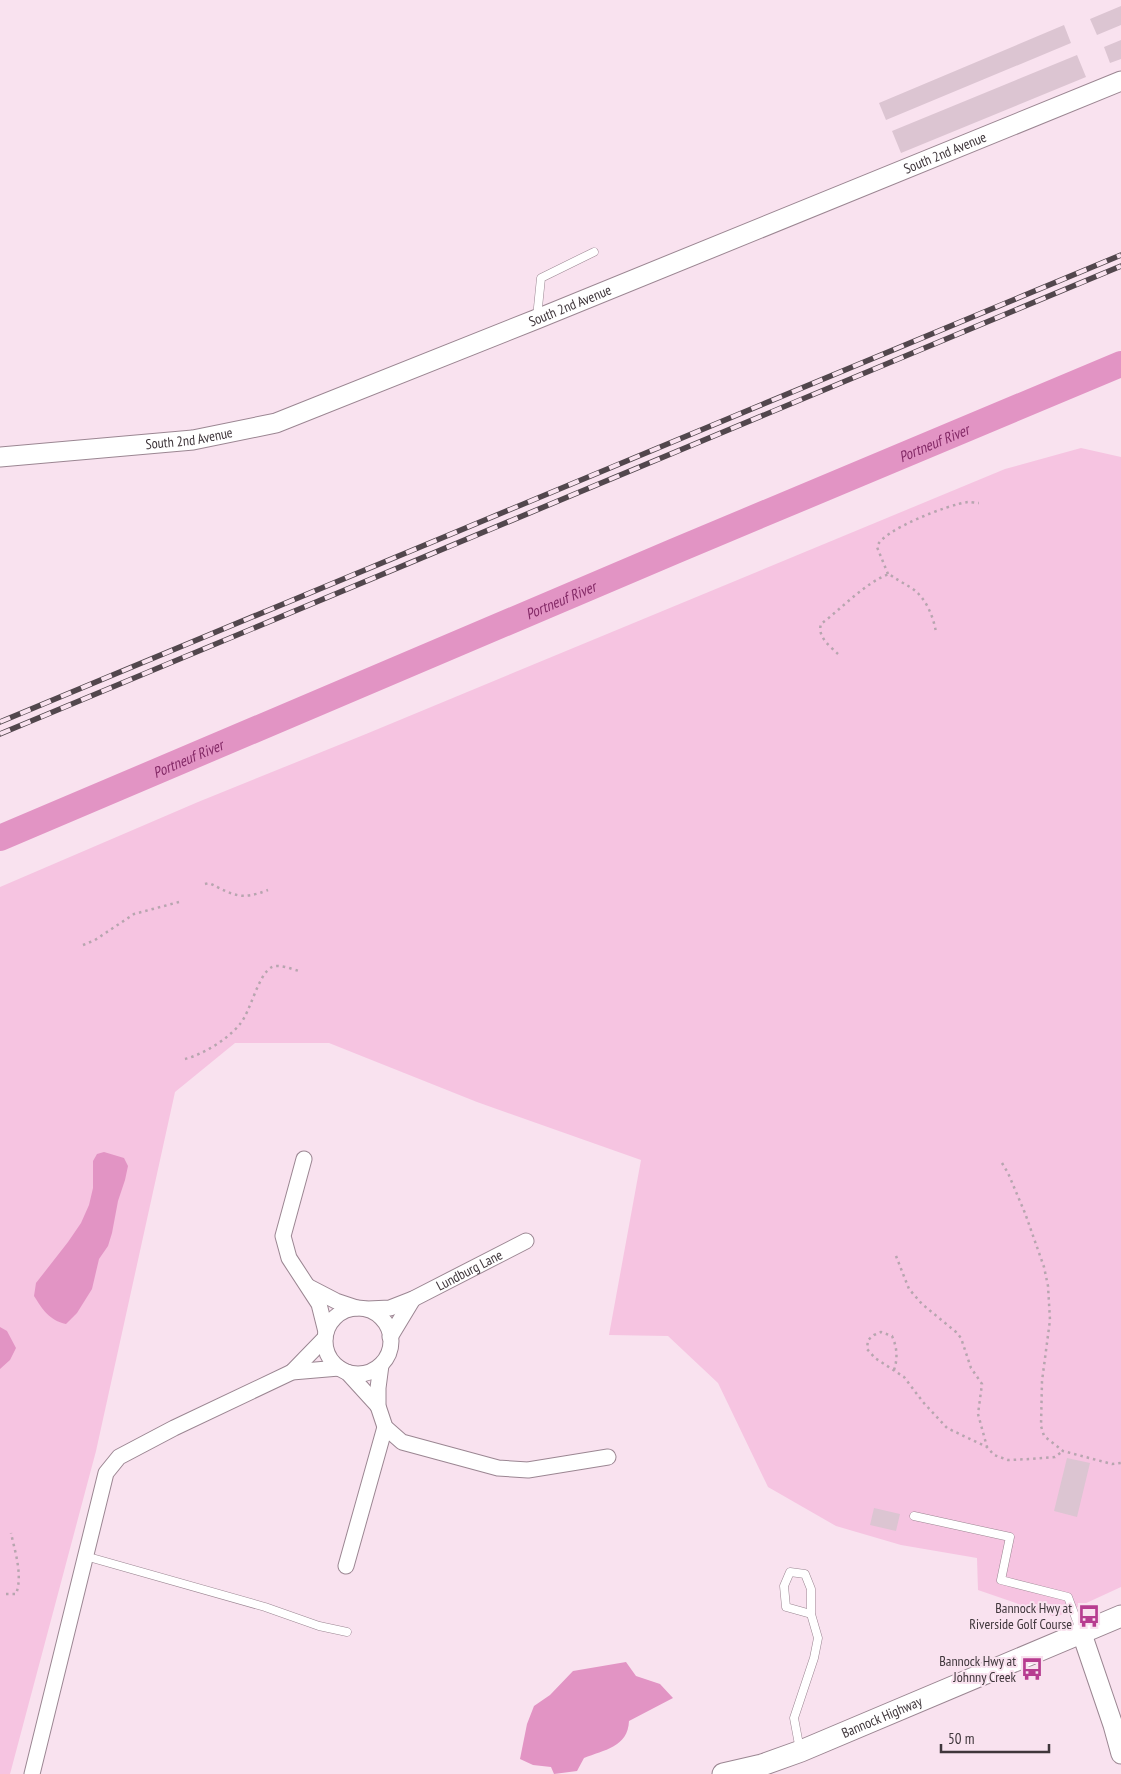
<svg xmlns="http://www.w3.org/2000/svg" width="1121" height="1774" font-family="'PT Sans Narrow',sans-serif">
<rect width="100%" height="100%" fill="#f9e2ef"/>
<path fill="#f6c4e1" d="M1081 448 1121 457V1587L1056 1617 978 1590 977 1558 901 1545 836 1526 768 1487 718 1383 668 1336 609 1335 641 1160 477 1102 329 1043H235L175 1092 96 1451 10 1774H0V887L198 802 366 734 1005 469Z"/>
<path fill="#e294c4" d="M104 1152 124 1158 128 1166 125 1180 118 1201 112 1233 108 1246 99 1259 92 1289 77 1313 66 1324C49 1320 43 1310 34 1296L36 1283 68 1242 81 1223 89 1205 93 1188V1161L97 1154Z
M0 1327 7 1331 16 1348 10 1360 0 1369Z
M626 1662 636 1676 660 1684 673 1698 629 1721C628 1747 604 1750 584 1758L577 1771 554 1774 551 1767 533 1765 520 1759 527 1724 534 1706 550 1695 573 1671Z"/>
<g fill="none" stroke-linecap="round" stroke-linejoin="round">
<path stroke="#e294c4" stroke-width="26" id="s1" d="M0 838 675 551 1121 364"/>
</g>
<path fill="#dcc5d2" d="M1121 6V25L1097 35 1090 19Z
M1064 25 1071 43 886 120 879 103Z
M1121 40V59L1110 63 1104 47Z
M1077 55 1086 77 901 153 892 131Z
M1067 1458 1090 1463 1077 1517 1054 1511Z
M874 1508 900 1514 896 1531 870 1525Z"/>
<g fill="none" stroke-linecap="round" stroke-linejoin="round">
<defs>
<path id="service" d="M537 317 541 278 594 252
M914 1516 1010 1537 1001 1580 1068 1597 1081 1632
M85 1556 265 1607 319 1626 347 1632
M790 1572 805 1574 811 1589V1614L786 1607 784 1586Z
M800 1750 794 1718 814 1658 818 1638 811 1614"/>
<g id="minor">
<path d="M304 1159 283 1236 289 1258 319 1304 326 1332"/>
<path d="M309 1287 336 1301 357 1308"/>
<circle cx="358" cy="1341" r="33"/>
<path id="s2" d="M368 1309 390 1308 413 1299 526 1241"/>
<path d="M390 1337 413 1299"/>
<path d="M381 1365 378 1388V1406L385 1427 402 1442 498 1468 528 1470 608 1457"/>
<path d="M292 1372 325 1338"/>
<path d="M347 1372 378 1406"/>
<path d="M346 1566 385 1427"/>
<path d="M32 1774 106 1473 119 1457 174 1428 292 1372 339 1368"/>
</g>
<g id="tertiary">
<path id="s3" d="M0 457 193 440 276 423 537 319 1121 81"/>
<path d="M1082 1634 1113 1725 1121 1754"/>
</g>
<g id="secondary">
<path id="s4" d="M723 1774 762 1765 801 1751 1121 1616"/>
</g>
</defs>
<use href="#service" stroke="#9b8692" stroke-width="9"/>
<use href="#minor" stroke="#9b8692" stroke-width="17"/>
<use href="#tertiary" stroke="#9b8692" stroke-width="21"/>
<use href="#secondary" stroke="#9b8692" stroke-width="23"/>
<path stroke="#b7a5af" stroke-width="2.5" stroke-dasharray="2.5 4" stroke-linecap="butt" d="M888 574 877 547C881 530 950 504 968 502 971 502 976 503 979 503
M838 654C830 646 817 637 821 624 841 609 866 582 889 574 896 579 903 583 910 587 925 596 933 615 936 632
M205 884 209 883C234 895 240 901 268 890
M83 945 95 940 134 914 179 902
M185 1059C204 1054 228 1039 240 1024 251 1011 258 974 272 967 279 964 292 969 299 971
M1002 1163 1008 1173 1025 1213 1044 1267 1048 1286 1050 1320 1042 1381 1041 1426 1044 1436 1063 1451 1112 1464 1121 1463
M896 1256 909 1289 922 1304 956 1332 961 1338 971 1368 982 1384 978 1414 987 1447
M894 1370C898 1358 897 1347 892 1336L881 1332 874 1335 868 1340 867 1349 875 1358 904 1377 923 1402 947 1428 987 1447 994 1455 1008 1460 1031 1459 1055 1457 1063 1451
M6 1594H16C23 1575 15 1552 11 1533"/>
<use href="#service" stroke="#fff" stroke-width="8"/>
<use href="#minor" stroke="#fff" stroke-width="15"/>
<use href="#tertiary" stroke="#fff" stroke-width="19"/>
<use href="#secondary" stroke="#fff" stroke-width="21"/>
<defs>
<path id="rail" d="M0 722 1121 255
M0 734 1121 266"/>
</defs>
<use href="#rail" stroke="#52474d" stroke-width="5.5"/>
<use href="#rail" stroke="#f9e2ef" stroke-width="4" stroke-dasharray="11" stroke-linecap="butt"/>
</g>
<defs>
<symbol id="bus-bare" viewBox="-9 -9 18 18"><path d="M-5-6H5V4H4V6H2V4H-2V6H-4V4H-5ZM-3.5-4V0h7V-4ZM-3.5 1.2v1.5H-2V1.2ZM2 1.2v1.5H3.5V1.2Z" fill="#b73d90" stroke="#f9e2ef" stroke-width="2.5" paint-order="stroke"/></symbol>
</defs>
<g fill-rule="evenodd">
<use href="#bus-bare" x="1073" y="1600" width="32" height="32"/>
<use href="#bus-bare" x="1016" y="1653" width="32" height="32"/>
</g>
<g text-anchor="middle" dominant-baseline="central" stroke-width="4" stroke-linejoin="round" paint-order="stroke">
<g font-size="14" fill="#3f363b" stroke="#f9e2ef">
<text stroke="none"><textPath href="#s3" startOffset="1000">South 2nd Avenue</textPath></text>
<text stroke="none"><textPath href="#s3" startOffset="595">South 2nd Avenue</textPath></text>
<text stroke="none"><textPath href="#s3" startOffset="190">South 2nd Avenue</textPath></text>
<text stroke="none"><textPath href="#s2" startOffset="110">Lundburg Lane</textPath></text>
<text stroke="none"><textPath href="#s4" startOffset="169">Bannock Highway</textPath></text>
</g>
<g font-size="14" fill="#3f363b" stroke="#f9e2ef" text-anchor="end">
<text x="1072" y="1608">Bannock Hwy at<tspan x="1072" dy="16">Riverside Golf Course</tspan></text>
<text x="1016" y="1661">Bannock Hwy at<tspan x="1016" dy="16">Johnny Creek</tspan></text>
</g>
<g font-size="15" font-style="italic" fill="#842a67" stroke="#f9e2ef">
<text stroke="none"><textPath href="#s1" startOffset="1014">Portneuf River</textPath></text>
<text stroke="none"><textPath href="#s1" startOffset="609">Portneuf River</textPath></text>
<text stroke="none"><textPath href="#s1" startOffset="204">Portneuf River</textPath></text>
</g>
</g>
<path d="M941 1744v8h108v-8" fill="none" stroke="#3f363b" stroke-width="2.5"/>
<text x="948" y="1744" font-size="15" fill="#3f363b" stroke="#f9e2ef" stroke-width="4" paint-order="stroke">50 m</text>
</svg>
